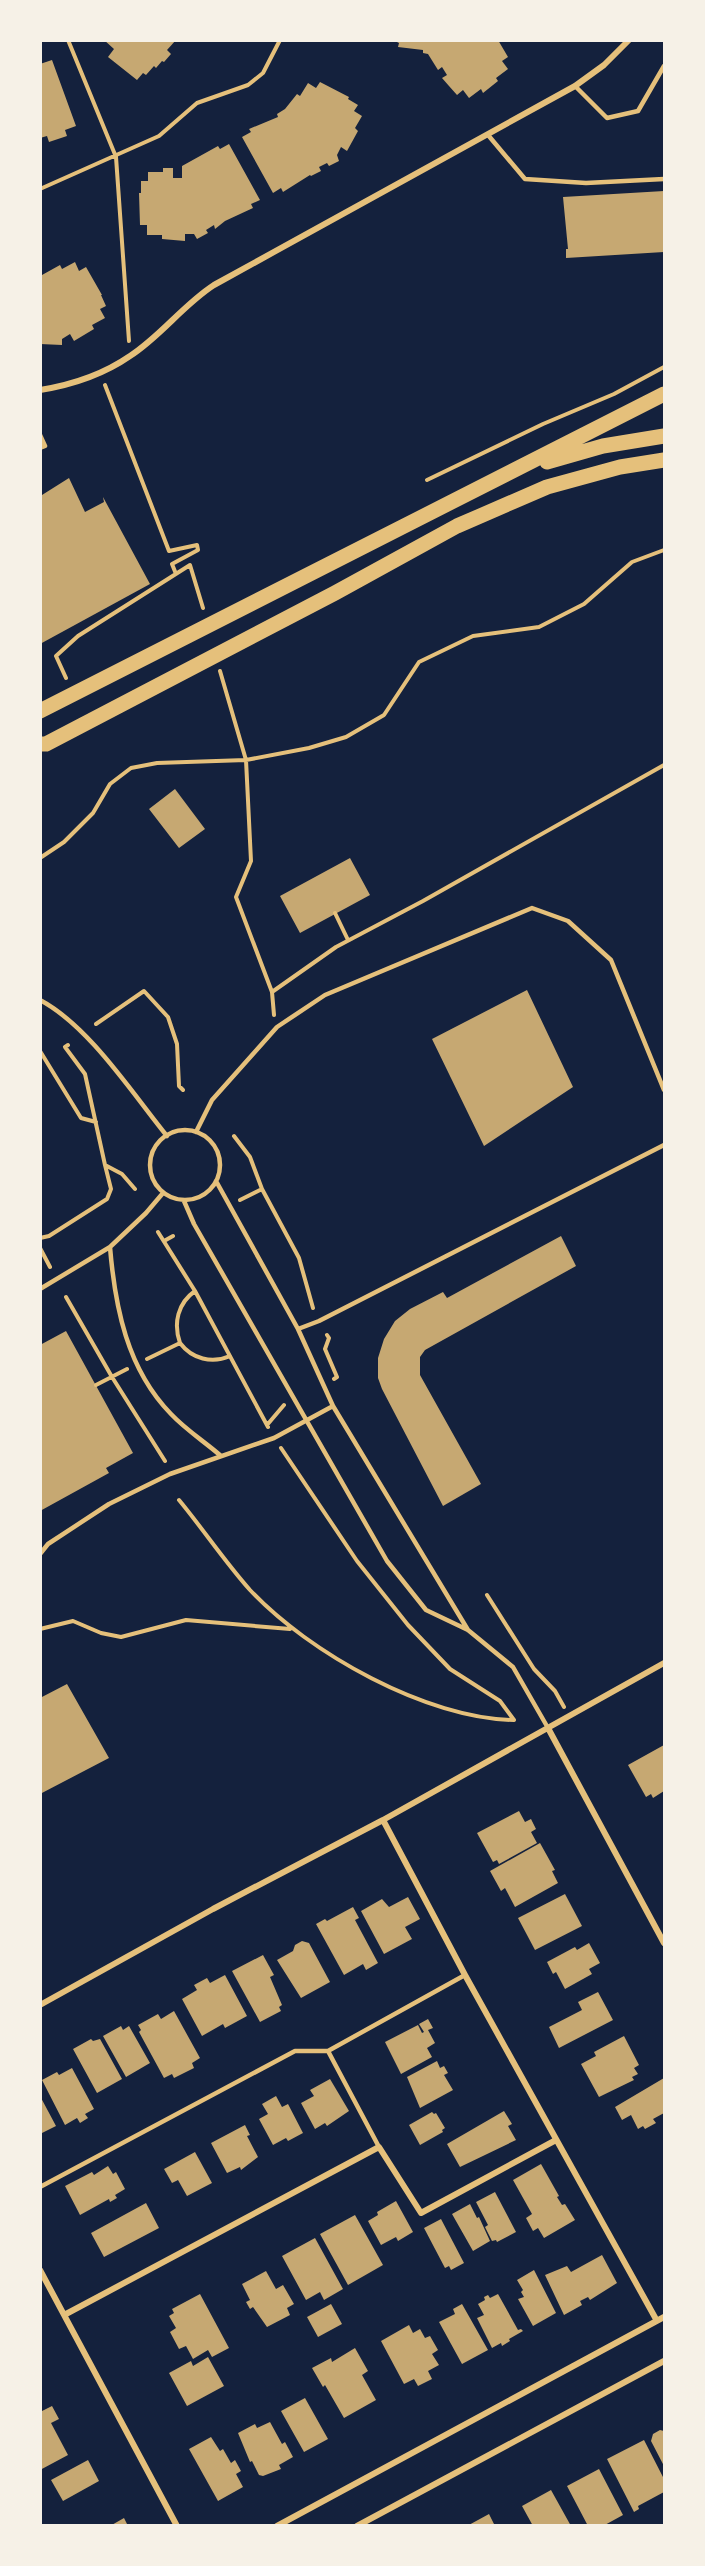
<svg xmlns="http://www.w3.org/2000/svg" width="705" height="2566" font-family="'Roboto Condensed',sans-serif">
<rect width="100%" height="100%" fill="#14213d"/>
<path fill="#c6a872" d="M104 40H176L167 50 171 54 164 62 162 61 156 68 154 66 146 75 143 73 137 80 108 57 114 49Z
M393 40H498L508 57 502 61 508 69 496 78 498 81 483 93 481 89 469 98 463 90 457 95 449 86 442 78 447 75 442 67 438 70 428 54 423 53V50L398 47 399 43Z
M52 60 76 126 65 130 67 136 49 142 47 136 40 138V64Z
M320 82 349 97 348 99 358 105 354 111 362 116 355 128 358 131 347 151 341 147 337 155 339 161 329 166 327 163 319 167 321 171 311 176 310 175 283 192 281 188 273 193 242 137 251 132 249 129 278 117 277 114 285 109 297 94 300 96 308 83 316 88Z
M229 144 260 200 251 204 253 208 225 221 215 229 214 225 206 230 208 233 197 239 194 234H185V241L162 239V235H147V225H140L139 193H141V181H148V172H163V168H173V178H182V166L218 146 220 149Z
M664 191V252L566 258V249H568L563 197Z
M75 262 79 271 86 267 102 295H101L106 306 100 309 105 318 92 325 94 329 74 341 70 334 62 339V345L40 344 42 275 60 265 62 269Z
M69 478 85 512 104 502 103 497 150 584 40 644V492L42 495Z
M175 789 205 829 179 848 149 809Z
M350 858 370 895 300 933 280 896Z
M527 990 573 1087 484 1146 432 1039Z
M561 1236 576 1266 425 1350 420 1357V1375L481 1484 443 1506 382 1389 378 1378V1358L384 1339 395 1321 410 1309 443 1292 447 1298Z
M66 1331 133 1453 106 1468 109 1473 40 1511V1345Z
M67 1684 109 1758 40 1794V1698Z
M664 1745V1791L653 1798 651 1794 646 1797 628 1765Z
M519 1811 525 1822 531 1819 536 1829 531 1832 537 1843 499 1864 497 1860 493 1862 477 1833Z
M540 1843 555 1870 552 1871 558 1883 515 1907 505 1888 501 1891 490 1871Z
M565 1894 582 1926 535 1950 518 1918Z
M408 1897 420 1919 405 1927 412 1939 384 1954 361 1911 382 1899 389 1907Z
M353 1907 359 1918 355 1920 378 1963 366 1970 363 1964 344 1975 316 1924 325 1919 327 1921Z
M302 1941 309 1943 330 1982 301 1998 277 1960 293 1951 295 1945Z
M589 1943 600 1963 589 1969 592 1974 565 1989 556 1972 553 1974 547 1962 575 1947 577 1950Z
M263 1955 274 1975 270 1977 282 2005 279 2007 281 2011 260 2022 232 1971Z
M225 1975 247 2016 225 2028 223 2024 202 2036 182 1999 197 1990 194 1985 207 1978 210 1983Z
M598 1992 613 2020 559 2048 549 2027 582 2010 578 2002Z
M174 2011 200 2058 192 2063 194 2068 174 2078 172 2074 164 2078 139 2032 141 2030 138 2025 158 2014 161 2019Z
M428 2019 433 2028 428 2030 435 2043 427 2048 432 2057 401 2074 385 2042 418 2025 422 2033 424 2032 419 2024Z
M121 2026 123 2030 129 2026 150 2063 126 2077 103 2036Z
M624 2036 639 2065 634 2068 638 2074 632 2077 634 2080 599 2097 581 2064 596 2056 594 2052Z
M91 2039 93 2041 100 2039 122 2079 97 2093 73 2049Z
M437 2061 440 2068 444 2066 448 2073 444 2075 453 2090 420 2108 407 2077Z
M72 2068 94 2109 85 2114 88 2118 80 2123 77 2118 65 2125 42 2080 57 2072 59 2075Z
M664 2078V2113L653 2119 656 2123 645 2129 643 2126 638 2129 631 2115 622 2120 615 2107Z
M330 2079 349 2111 327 2126 325 2123 315 2129 301 2103 314 2096 310 2090Z
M40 2096 56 2126 40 2134Z
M276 2096 282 2107 288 2104 303 2133 288 2141 286 2138 273 2145 259 2119 268 2114 262 2104Z
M504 2111 512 2124 508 2126 516 2140 460 2167 447 2144Z
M432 2112 434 2114 436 2113 445 2128 442 2130 443 2132 420 2145 409 2125Z
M245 2125 250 2135 247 2136 258 2157 241 2170 240 2167 227 2173 211 2143Z
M195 2152 212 2183 187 2196 178 2180 172 2183 164 2169Z
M541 2164 559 2196 557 2197 562 2205 565 2204 575 2220 544 2238 538 2228 533 2231 526 2218 532 2214 513 2180Z
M108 2166 113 2174 116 2172 125 2189 115 2195 117 2198 110 2202 109 2199 80 2215 65 2186 92 2172 94 2175Z
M495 2192 516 2232 497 2242 496 2240 492 2241 485 2227 488 2225 476 2202Z
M396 2201 413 2232 398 2241 396 2237 381 2245 368 2221 378 2215 377 2212Z
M146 2203 159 2228 104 2257 91 2233Z
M470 2204 477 2218 479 2217 490 2241 473 2251 452 2214Z
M355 2215 383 2265 348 2285 320 2234Z
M441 2219 464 2263 451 2270 449 2266 445 2268 424 2228Z
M315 2238 343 2289 324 2300 320 2292 306 2300 282 2256Z
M602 2255 617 2283 590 2300 588 2297 580 2301 582 2305 564 2315 545 2275 567 2266 571 2272Z
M534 2270 556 2313 533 2326 518 2299 524 2297 521 2292 523 2290 517 2280Z
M266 2271 276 2289 283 2285 294 2304 287 2308 290 2315 267 2327 253 2307 250 2309 246 2302 250 2300 242 2284Z
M200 2294 229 2348 212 2357 208 2350 193 2359 186 2346 179 2349 170 2332 176 2328 169 2316 174 2313 172 2309Z
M498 2294 518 2330 521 2329 523 2331 509 2339 510 2341 502 2346 501 2343 492 2348 477 2318 484 2315 478 2304 485 2300 484 2297 488 2295 490 2298Z
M331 2304 342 2324 318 2337 307 2317Z
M462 2304 488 2350 462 2364 439 2322 455 2314 453 2309Z
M409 2325 413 2333 420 2329 425 2338 430 2336 438 2350 432 2354 439 2365 428 2371 432 2379 418 2386 414 2379 404 2384 381 2341Z
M355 2348 368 2371 362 2375 376 2400 344 2418 325 2385 323 2387 312 2368 331 2358 332 2362Z
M208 2357 224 2386 187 2406 169 2373 191 2361 193 2366Z
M305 2398 328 2439 304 2452 281 2411Z
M52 2406 59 2419 51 2423 68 2455 40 2470V2412Z
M270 2422 282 2444 285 2442 293 2457 279 2465 281 2469 263 2476 259 2475 252 2461 250 2462 238 2433 255 2424 257 2428Z
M660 2430 664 2431V2466L651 2441 653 2434Z
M211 2437 220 2451 223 2449 231 2463 235 2460 241 2471 236 2474 243 2487 218 2501 189 2449Z
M644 2440 664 2479V2492L638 2506 639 2509 634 2512 607 2459Z
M88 2460 99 2481 63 2501 51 2480Z
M599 2469 623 2515 603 2526H588L567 2486Z
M551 2490 571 2526H533L522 2506Z
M489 2514 495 2526H467Z
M124 2518 128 2526H110Z"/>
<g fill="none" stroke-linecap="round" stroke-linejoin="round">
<path stroke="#e5c07b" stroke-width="4" d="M68 40 116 157 129 341
M40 189 159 136 197 103 248 85 263 73 280 40
M105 385 169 551 197 545 198 550 172 564 176 574
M427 480 543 424 614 394 664 367
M220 671 246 760 251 861 236 897 272 992
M66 678 56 656 78 636 190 565 203 608
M40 858 64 842 93 813 110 784 131 768 157 763 246 760 309 748 346 737 384 715 419 662 473 636 539 627 584 604 632 562 664 550
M335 913 348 940
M274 1015 272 992 336 947 423 901 664 765
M96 1024 144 991 168 1017 177 1044 179 1086 183 1090
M68 1045 65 1047 85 1074 105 1165 122 1174 135 1189
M40 1051 81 1118 96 1122
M234 1136 250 1157 262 1189 299 1258 313 1308
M240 1200 262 1189
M158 1232 195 1291 268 1427
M40 1238 49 1236 107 1199 111 1189 105 1165
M164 1241 173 1236
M40 1248 50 1267
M66 1297 112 1377 165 1461
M327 1335 329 1338 325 1349 337 1377 334 1379
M180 1343C173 1323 178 1303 195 1291
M147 1359 180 1343C192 1359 212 1364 230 1356
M96 1385 127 1369
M267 1425 284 1405
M281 1448 357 1561 408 1625 450 1669 500 1701 514 1720
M179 1500C203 1529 225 1562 250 1590 309 1653 427 1719 514 1720
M487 1595 534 1669 555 1691 564 1707
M40 1629 73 1621 101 1633 121 1637 186 1620 290 1629"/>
<path stroke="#e5c07b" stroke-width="4.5" d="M575 86 607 118 638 111 664 66
M488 135 525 179 586 183 664 179
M40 435 45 446 40 448
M40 1000C89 1026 132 1093 167 1136
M150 1165a35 35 0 1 1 70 0a35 35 0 1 1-70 0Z
M196 1132 212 1100 277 1027 325 995 532 908 568 921 611 960 664 1090
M216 1181 298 1329 333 1406 468 1630
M184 1201 194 1224 387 1561 426 1610 468 1630 513 1667 548 1728
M110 1247C115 1307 127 1369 171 1414 186 1430 205 1442 221 1456
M40 1289 110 1247 146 1213 163 1193
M298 1329 319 1321 664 1145
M40 1554 48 1544 109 1504 170 1474 274 1438 333 1406
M379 2147 328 2051 465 1975
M40 2187 295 2051H328"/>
<path stroke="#e5c07b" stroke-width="6" d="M40 390C71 385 104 374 130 356 161 336 183 305 214 285L575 86 604 65 629 40
M548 1728 664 1943
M383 1820 465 1975 657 2321
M40 2005 213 1909 383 1820 664 1663
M40 2270 177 2526
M66 2314 379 2147 421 2213 556 2140
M277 2526 664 2317
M357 2526 664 2361"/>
<path stroke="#e5c07b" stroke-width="15" d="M547 462 603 446 664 436
M40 711 664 394
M40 744H46L335 593 457 526 547 487 620 467 664 460"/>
</g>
<rect width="705" height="2566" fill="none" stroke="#f6f1e7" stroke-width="84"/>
</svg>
